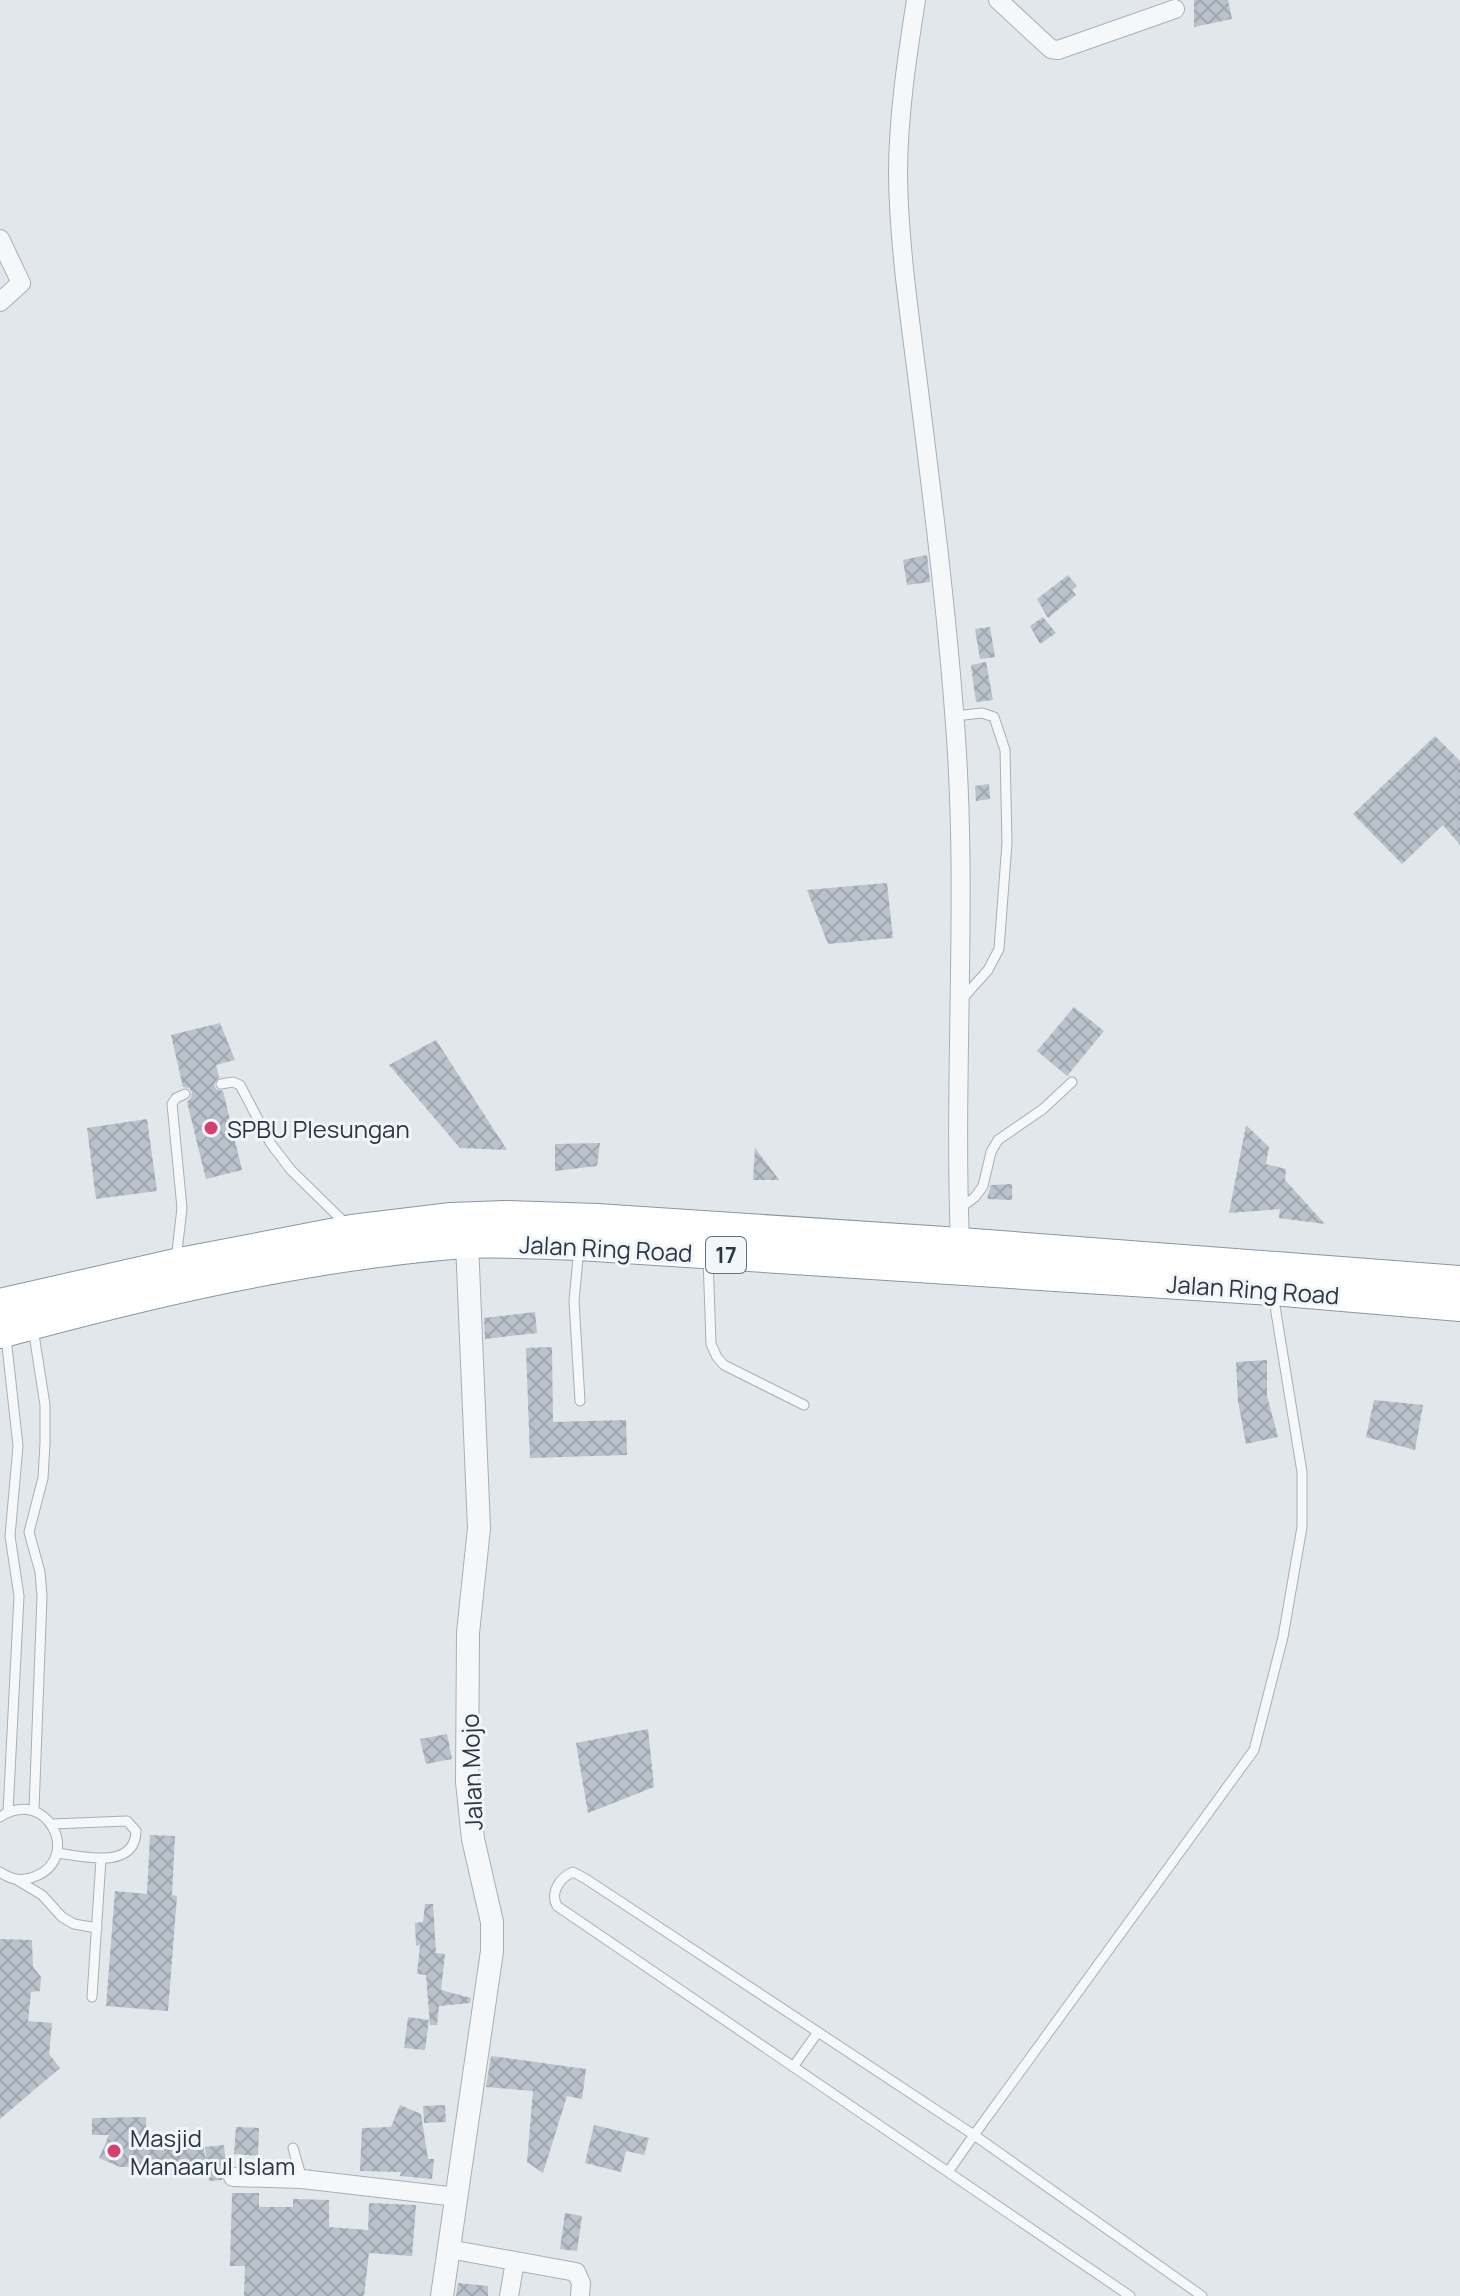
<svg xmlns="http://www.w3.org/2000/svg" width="1460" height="2296" font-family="Manrope,sans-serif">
<defs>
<pattern id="building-cross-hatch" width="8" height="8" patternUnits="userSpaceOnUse" patternTransform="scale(2)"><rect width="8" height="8" fill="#b9c1ca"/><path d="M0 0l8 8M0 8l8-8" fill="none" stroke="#9fa6af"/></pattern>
</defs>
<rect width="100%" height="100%" fill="#e2e7ec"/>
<path fill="url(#building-cross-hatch)" d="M1194 0H1228L1232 19 1194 27Z
M927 555 930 582 907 585 903 560Z
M1068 575 1077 586 1072 590 1076 595 1048 618 1037 599Z
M1043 617 1056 633 1040 644 1030 626Z
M990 627 995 657 980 659 975 629Z
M986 662 993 700 976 702 971 665Z
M1435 736 1460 761V845L1443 825 1402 864 1353 814Z
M989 784 990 799 976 801 975 786Z
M887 883 893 938 828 944 807 890Z
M1074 1007 1104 1031 1067 1076 1037 1051Z
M220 1023 235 1060 216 1065 219 1077 214 1084 216 1089 223 1091 242 1170 206 1179 187 1102 191 1098 192 1092 189 1088 183 1087 171 1035Z
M436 1040 507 1150 460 1148 389 1065Z
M147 1119 157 1191 96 1199 87 1128Z
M1246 1125 1269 1147 1266 1164 1286 1169 1285 1180 1325 1224 1279 1218 1280 1209 1229 1213Z
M600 1143 597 1166 555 1171V1144Z
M755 1148 779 1180H753Z
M1012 1184V1200L987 1199 991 1185Z
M535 1312 537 1333 485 1339 484 1318Z
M552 1347 553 1422 626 1420 627 1455 530 1458 526 1348Z
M1267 1360V1396L1278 1437 1246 1444 1238 1401 1236 1362Z
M1374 1400 1423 1405 1415 1450 1366 1437Z
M648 1729 654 1787 588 1813 576 1743Z
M447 1734 452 1759 426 1764 420 1739Z
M150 1835 175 1836 172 1895 177 1896 168 2011 106 2006 115 1891 147 1894Z
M425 1904H433L436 1953 445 1954 441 1990 471 1998 470 2003 439 2006 437 2025H430L426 1975 417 1974 420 1945 416 1946 415 1923 423 1922Z
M0 1939 32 1940 33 1967 41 1977 40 1991 31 1992 28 2021 52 2023 49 2054 60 2068 0 2119Z
M408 2017 429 2020 425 2050 404 2048Z
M491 2056 586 2069 582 2099 567 2096 543 2173 527 2162 533 2091 486 2087Z
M400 2105 421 2114 428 2159H434L432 2179 400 2176 401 2172 360 2171 362 2128 391 2127Z
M445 2105 446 2122 424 2123 423 2106Z
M146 2117V2144L165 2148 202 2141 206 2160 174 2166 120 2167 99 2158 109 2135H92V2118Z
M594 2125 649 2138 644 2155 626 2151 621 2172 585 2163Z
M236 2127 259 2128 258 2156 234 2154Z
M224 2145 226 2167 222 2171V2180L209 2181 205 2147Z
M232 2193H259V2207H293V2199L329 2200V2227L368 2230 369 2203 416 2205 412 2256 369 2253 364 2296H244L245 2266H230Z
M565 2213 582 2216 577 2251 560 2249Z
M458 2283 488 2286V2296H456Z"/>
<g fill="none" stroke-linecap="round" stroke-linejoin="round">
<defs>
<path id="service" d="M955 716 982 713 994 717 1005 750 1007 843 999 949 988 970 962 999
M221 1084 233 1082 240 1085 271 1144 291 1170 347 1225
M959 1209 975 1197 983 1186 991 1152 998 1140 1043 1109 1072 1082
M579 1248 574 1301 580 1401
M708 1257 711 1344 717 1357 724 1365 804 1405
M176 1260 182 1208 172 1104 176 1098 185 1094
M33 1328 45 1405V1443L43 1478 29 1532 40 1572 42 1596 34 1810
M6 1337 18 1446 10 1536 19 1596 8 1812
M0 1817C47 1786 82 1857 36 1876 23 1882 11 1880 0 1872
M52 1824 127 1821 136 1831C135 1871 81 1856 57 1853
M17 1880 42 1895 62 1917 74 1924 97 1928
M92 1997 101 1859
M793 2067 818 2032
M293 2148 302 2179
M948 2172 1130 2296
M1202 2296 974 2135 586 1879 573 1872C559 1878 550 1893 557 1906L948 2172 974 2135 1254 1750 1283 1637 1302 1527V1472L1273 1294"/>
<path id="minor" d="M916 0C907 57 898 117 898 175 899 249 911 325 920 399 933 503 946 606 954 711 969 888 953 1066 960 1243
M998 0 1051 49 1058 50 1175 9
M0 239 21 283 0 302
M233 2177 302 2179 457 2197
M449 2249 576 2272 581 2283 580 2296
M509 2296 515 2261"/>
<path id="tertiary" d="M442 2296 492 1951V1922L473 1839 467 1782 468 1633 479 1528 467 1243"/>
<path id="trunk" d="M0 1304 175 1264 352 1230 451 1218 505 1216 597 1219 960 1243 1460 1281
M0 1333C151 1292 307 1255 464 1243 502 1241 541 1244 579 1245L1272 1290 1460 1306"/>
</defs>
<use href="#service" stroke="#a7afb7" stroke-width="11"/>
<use href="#minor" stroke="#a7afb7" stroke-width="20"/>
<use href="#tertiary" stroke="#a7afb7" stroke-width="24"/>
<use href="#trunk" stroke="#8897a4" stroke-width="32"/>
<use href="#service" stroke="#f6f7f9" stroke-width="9"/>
<use href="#minor" stroke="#f6f7f9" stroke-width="18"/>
<use href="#tertiary" stroke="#f6f7f9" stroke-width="22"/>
<use href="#trunk" stroke="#fff" stroke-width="30"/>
</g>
<g fill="#d93f6d" stroke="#f2f6f9" stroke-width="3">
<circle cx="211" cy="1128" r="8"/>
<circle cx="114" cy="2151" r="8"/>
</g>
<g text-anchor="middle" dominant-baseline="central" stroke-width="6" stroke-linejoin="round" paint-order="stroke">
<rect fill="#f2f6f9" stroke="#65707b" stroke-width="2" x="706" y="1237" width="40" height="36" rx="6"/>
<g font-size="22" font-weight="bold" fill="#293745">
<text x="726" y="1255">17</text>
</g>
<g font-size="24" fill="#293745" stroke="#f2f6f9" text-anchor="start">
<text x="227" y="1128">SPBU Plesungan</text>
<text x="130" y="2137">Masjid<tspan x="130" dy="28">Manaarul Islam</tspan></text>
</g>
<g font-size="24" fill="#293745" stroke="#f2f6f9">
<text transform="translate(606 1248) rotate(3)">Jalan Ring Road</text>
<text transform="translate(1253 1289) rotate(4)">Jalan Ring Road</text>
<text transform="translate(471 1772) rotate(-92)">Jalan Mojo</text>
</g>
</g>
</svg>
